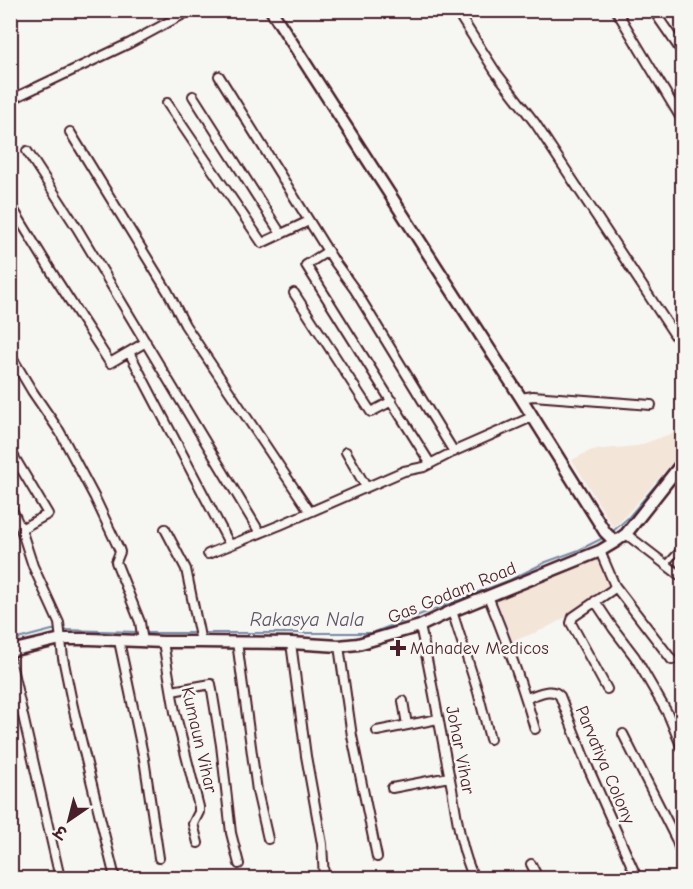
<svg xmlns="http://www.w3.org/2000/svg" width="693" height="889" font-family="'Comic Neue','Playpen Sans Deva',sans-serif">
<rect width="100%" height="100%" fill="#f6f6f2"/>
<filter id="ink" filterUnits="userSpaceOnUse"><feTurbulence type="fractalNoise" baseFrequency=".0167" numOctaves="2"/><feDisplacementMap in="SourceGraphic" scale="12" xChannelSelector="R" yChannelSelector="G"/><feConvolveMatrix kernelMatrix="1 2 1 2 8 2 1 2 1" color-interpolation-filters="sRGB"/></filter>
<g filter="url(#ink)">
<path fill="#f3e6d8" d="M682 430V452L621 521 613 527 572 460 592 450 637 446Z
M598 557 612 583V586L572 614 542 630 513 641 496 600Z"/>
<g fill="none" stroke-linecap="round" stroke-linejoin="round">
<path stroke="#778aa5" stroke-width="2" d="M612 532 628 518 682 454
M63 630 138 632
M144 633H372L510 580 546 562 579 550 605 537
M10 641 52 630H57"/>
<defs>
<path id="lane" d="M666 564 682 547"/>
<path id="street" d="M456 10 495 71 535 123 682 346
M616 10 682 120
M653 10 682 52
M219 76 334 261 355 290 454 452
M193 96 281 234
M10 100 130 43 191 10
M167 103 262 243 309 221
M70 132 168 292 185 325 310 512
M27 151 77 228 260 533
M10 204 56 279 110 363 146 342
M328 251 306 265 430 463
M294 293 371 412 392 401
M129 352 230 545
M10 354 32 391 60 432 95 498 119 549 120 552 116 562 140 622 143 642
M521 398 533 396 651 405
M10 450 48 514 21 529
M346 452 366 487
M10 505 21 529 33 566 59 623 63 658 73 707 115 878
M165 529 186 569 201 642
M626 534 682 577
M600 551 615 586 612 590 573 617 571 623 607 689
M208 554 280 525 404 471 424 467 457 450 532 417
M615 586 672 660
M488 596C506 640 522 684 535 729
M595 601 613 628 635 657 668 714 682 748
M452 611 478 692 490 739
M420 626C432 680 441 735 452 789 457 819 461 850 474 878
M119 641 144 759 159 858
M163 642 175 712 199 807V812L193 824 198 843
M237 642 257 791 268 839
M291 643 306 756 322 844 324 878
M339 646 352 736 377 857
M10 659 60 878
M172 691 211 684 221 745 231 833 239 864
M526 698C537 695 552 686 560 696L587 765 637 878
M403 701 407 725
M377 731 438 719
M623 734 676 839 682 856
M392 788 449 777
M531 864 538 878"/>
<path id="secondary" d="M271 10 521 398 605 532 615 542
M10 651 61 639H90L163 642H201L291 643 339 646 358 644 420 626 452 611 600 551 615 542 626 534 682 463"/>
</defs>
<use href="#lane" stroke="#4a1f2b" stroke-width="8"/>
<use href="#street" stroke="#4a1f2b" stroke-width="12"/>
<use href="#secondary" stroke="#4a1f2b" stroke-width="15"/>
<use href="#lane" stroke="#f6f6f2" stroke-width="4"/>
<use href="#street" stroke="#f6f6f2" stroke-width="8"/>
<use href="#secondary" stroke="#f6f6f2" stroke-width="10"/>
</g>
</g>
<path fill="#4a1f2b" stroke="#f6f6f2" stroke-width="2" d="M395 639h6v6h6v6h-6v6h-6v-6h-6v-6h6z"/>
<g text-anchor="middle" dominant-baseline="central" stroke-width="5" stroke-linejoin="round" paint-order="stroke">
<g font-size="18" fill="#4a1f2b" stroke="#f6f6f2">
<text transform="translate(452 593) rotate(-22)">Gas Godam Road</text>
<text transform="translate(199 740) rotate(77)">Kumaun Vihar</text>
<text transform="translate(460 750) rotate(79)">Johar Vihar</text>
<text transform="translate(605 765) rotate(67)">Parvatiya Colony</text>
</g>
<g font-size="18" fill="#4a1f2b" stroke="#f6f6f2" text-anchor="start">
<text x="410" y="648">Mahadev Medicos</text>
</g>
<g font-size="20" font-style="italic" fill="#605468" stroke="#f6f6f2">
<text x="307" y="619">Rakasya Nala</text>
</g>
</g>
<rect width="693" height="889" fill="none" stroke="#f6f6f2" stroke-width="36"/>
<rect x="18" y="18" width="657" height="853" fill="none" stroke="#4a1f2b" stroke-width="2" filter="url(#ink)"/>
<g transform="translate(69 820) rotate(215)" stroke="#f6f6f2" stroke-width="4.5" paint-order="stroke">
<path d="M0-4.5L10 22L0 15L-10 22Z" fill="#4a1f2b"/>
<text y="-9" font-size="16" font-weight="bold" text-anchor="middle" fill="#4a1f2b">उ</text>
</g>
</svg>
